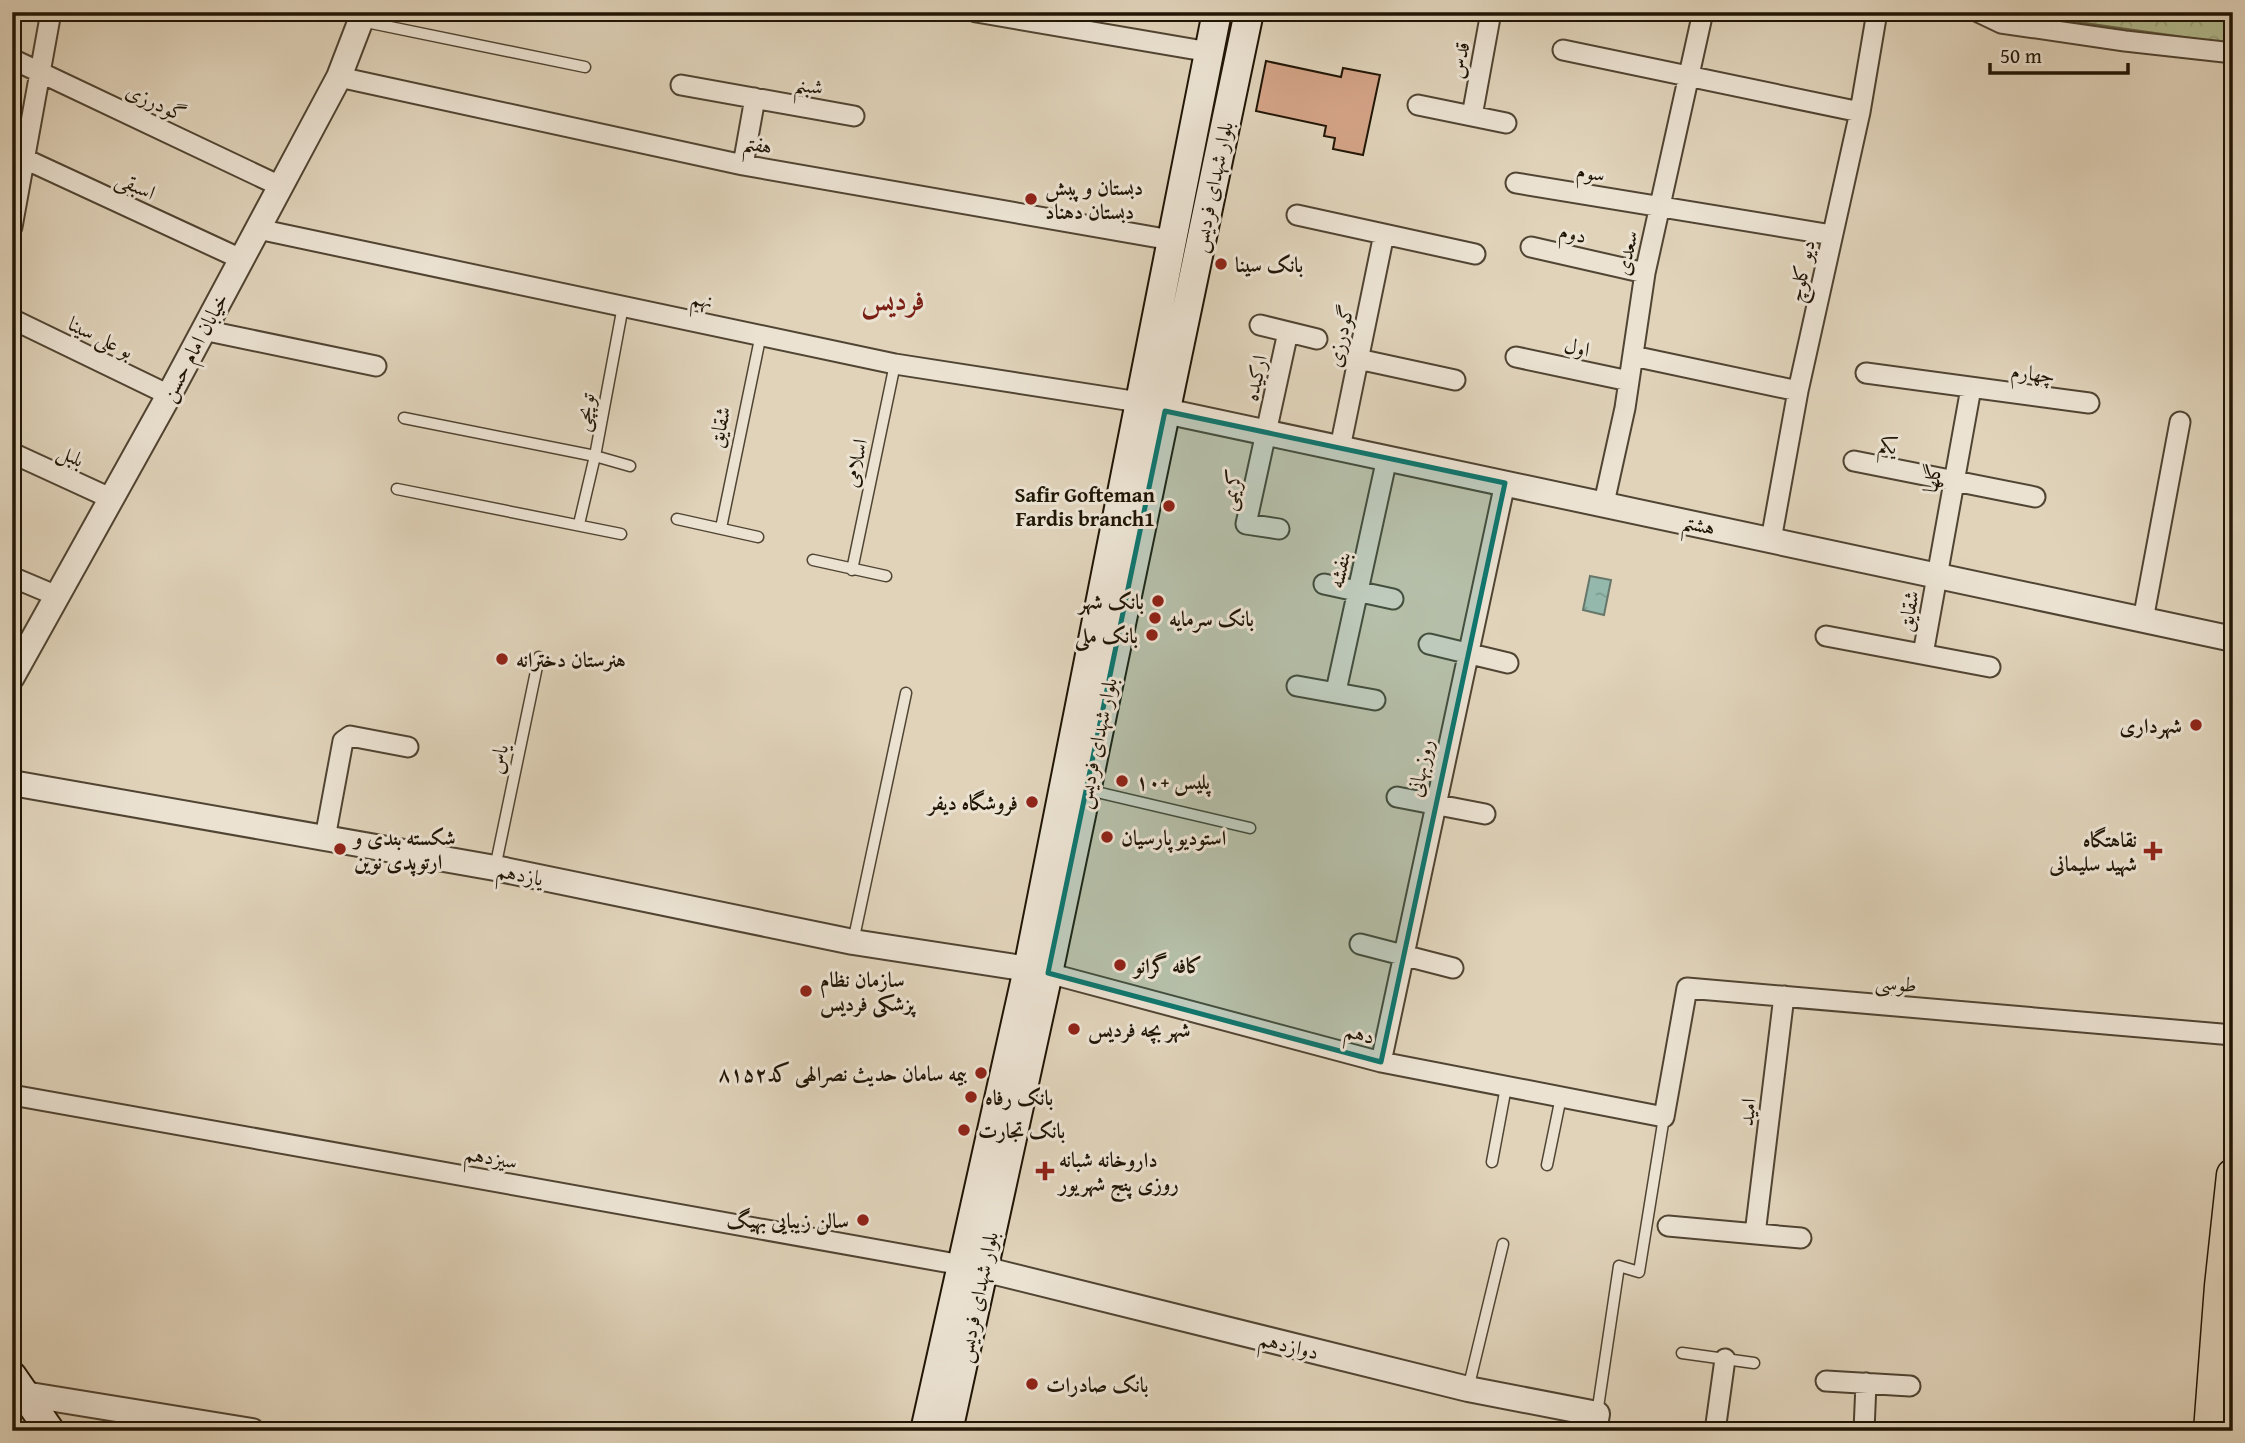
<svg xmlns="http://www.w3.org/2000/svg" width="2245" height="1443" font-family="'Gentium Book Plus',Amiri,serif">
<defs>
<pattern id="forest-crowns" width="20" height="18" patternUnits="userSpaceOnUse" patternTransform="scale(1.75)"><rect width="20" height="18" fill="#b2bc90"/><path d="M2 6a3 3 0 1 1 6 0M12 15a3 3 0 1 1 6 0" fill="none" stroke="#99a17b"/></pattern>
<pattern id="water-ripples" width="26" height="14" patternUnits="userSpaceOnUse" patternTransform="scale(1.75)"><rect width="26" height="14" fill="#94b8ab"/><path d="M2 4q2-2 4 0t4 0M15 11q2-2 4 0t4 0" fill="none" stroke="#7f9d92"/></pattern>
</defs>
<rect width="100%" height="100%" fill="#e0d3ba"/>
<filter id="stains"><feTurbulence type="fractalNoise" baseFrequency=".00286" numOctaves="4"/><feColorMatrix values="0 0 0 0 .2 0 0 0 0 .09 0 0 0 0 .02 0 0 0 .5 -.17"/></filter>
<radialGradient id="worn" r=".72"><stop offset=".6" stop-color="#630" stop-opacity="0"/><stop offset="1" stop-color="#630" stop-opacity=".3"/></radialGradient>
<path fill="url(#forest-crowns)" stroke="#69684a" stroke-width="2" d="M2019 12H2233V44L2022 14Z"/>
<path fill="url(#water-ripples)" stroke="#667769" stroke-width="2" d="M1590 576 1611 580 1604 615 1583 610Z"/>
<path fill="#d4a387" stroke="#201505" stroke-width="2" d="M1266 61 1341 77 1343 68 1380 75 1363 155 1333 149 1335 138 1324 136 1326 126 1256 111Z"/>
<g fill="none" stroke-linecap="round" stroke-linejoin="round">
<defs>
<path id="service" d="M361 21 585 67
M404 418 595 456 630 466
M397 489 621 534
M677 519 758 537
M579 524 595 456 623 306
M721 528 761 334
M813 560 886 576
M852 570 895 364
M1088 790 1250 828
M495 868 539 657
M853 942 906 693
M1492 1162 1506 1087
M1547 1165 1561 1097
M1682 1353 1754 1363
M1468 1389 1503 1244
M1597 1414 1619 1266 1639 1272 1664 1117"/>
<path id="minor" d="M976 12 1198 50
M1978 12 2001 23 2125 41 2233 53
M1563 50 1860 112
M12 59 280 186
M339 77 743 165 1171 240
M681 85 854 116
M1418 105 1506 123
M1472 116 1491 12
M12 153 241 259
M743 165 755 98
M1516 183 1832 235
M1297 215 1475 254
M12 227 51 12
M258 229 895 364 1139 402
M1531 247 1645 273
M12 319 169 395
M1260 325 1317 339
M203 330 376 366
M1633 356 1798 391
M1516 357 1629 381
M1358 359 1455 380
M1866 373 2089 403
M1340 448 1384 234
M12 453 110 498
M1854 461 2035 497
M1604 503 1625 408 1645 273 1703 12
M1279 529 1246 524 1288 332
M1771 540 1798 391 1860 112 1877 12
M12 577 57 596
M1324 584 1393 599
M2143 620 2180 422
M1826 636 1990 667
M1429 644 1508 663
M1923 654 1971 388
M1297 686 1375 700
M1336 691 1387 458
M1397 797 1485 814
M325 838 343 741 350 736 408 747
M1360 944 1453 968
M1048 973 1381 1062 1664 1117 1687 988 2233 1035
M1381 1062 1505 483
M12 1095 962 1265
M1668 1226 1801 1238
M1755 1234 1784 996
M1826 1381 1910 1386
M1715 1431 1725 1359
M1864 1431 1866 1383"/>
<path id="tertiary" d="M1165 411 2233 639
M12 677 169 395 339 77 364 12
M12 783 495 868 853 942 1028 969
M983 1269 1468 1389 1597 1414 1594 1431
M24 1394 252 1431"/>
<path id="secondary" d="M12 1376 50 1431
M925 1431 1028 969 1217 12
M948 1431 1048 973 1249 12"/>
<path id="primary" d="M2210 1431 2221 1286 2233 1175"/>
</defs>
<use href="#service" stroke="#504432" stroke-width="13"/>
<use href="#minor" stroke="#504432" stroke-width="23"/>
<use href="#tertiary" stroke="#504432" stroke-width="28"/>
<use href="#secondary" stroke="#201505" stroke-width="32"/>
<use href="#primary" stroke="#201505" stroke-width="35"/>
<use href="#service" stroke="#ebe2d2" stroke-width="10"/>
<use href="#minor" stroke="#ebe2d2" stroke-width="19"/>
<use href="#tertiary" stroke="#ebe2d2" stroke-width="24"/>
<use href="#secondary" stroke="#ebe2d2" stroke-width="28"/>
<use href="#primary" stroke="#e0d3ba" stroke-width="32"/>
</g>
<path fill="#0f766e" fill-opacity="0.2" stroke="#0f766e" stroke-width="5" stroke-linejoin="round" d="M1165 411 1505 483 1381 1062 1048 973Z"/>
<g fill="#8f2418" stroke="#ebe2d2" stroke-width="2.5">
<circle cx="1031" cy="199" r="7"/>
<circle cx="1221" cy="264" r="7"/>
<circle cx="1169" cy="506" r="7"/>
<circle cx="1158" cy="601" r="7"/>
<circle cx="1155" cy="618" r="7"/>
<circle cx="1152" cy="635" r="7"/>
<circle cx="502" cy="659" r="7"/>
<circle cx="2196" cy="725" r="7"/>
<circle cx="1122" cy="781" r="7"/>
<circle cx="1032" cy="802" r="7"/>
<circle cx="1107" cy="837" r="7"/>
<circle cx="340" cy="849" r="7"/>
<path d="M2149.5 840.5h7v7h7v7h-7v7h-7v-7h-7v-7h7z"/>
<circle cx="1120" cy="965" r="7"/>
<circle cx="806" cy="991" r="7"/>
<circle cx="1074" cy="1029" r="7"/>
<circle cx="981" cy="1073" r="7"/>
<circle cx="971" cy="1097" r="7"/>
<circle cx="964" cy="1130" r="7"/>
<path d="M1041.5 1160.5h7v7h7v7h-7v7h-7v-7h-7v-7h7z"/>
<circle cx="863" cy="1220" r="7"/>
<circle cx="1032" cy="1384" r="7"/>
</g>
<g text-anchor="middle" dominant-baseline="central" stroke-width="6" stroke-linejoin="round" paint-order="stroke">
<g font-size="21" fill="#201505" stroke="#ebe2d2">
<text transform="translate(1459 60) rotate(-79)">قدس</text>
<text transform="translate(809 85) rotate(10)">شبنم</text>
<text transform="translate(156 102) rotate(25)">گودرزی</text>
<text transform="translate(758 144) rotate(11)">هفتم</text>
<text transform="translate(1591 172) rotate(10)">سوم</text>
<text transform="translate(136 185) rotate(25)">اسبقی</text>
<text transform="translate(1212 187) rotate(-78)">بلوار شهدای فردیس</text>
<text transform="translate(1573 233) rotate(13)">دوم</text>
<text transform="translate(1626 253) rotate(-79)">سعدی</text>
<text transform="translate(1801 271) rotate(-78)">دیو کلوچ</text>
<text transform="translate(702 299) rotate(11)">نهم</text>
<text transform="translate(1340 336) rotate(-78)">گودرزی</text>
<text transform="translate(101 337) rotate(26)">بو علی سینا</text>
<text transform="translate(194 347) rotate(-62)">خیابان امام حسن</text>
<text transform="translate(1577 347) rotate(12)">اول</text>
<text transform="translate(2033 373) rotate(7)">چهارم</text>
<text transform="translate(1255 378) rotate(-78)">ارکیده</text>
<text transform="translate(584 412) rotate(-80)">توپچی</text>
<text transform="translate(719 427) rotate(-78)">شقایق</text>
<text transform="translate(1888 445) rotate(12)">یکم</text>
<text transform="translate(71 455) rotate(25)">بلبل</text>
<text transform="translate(855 463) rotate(-78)">اسلامی</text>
<text transform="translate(1932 478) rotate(-80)">گلها</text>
<text transform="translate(1231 490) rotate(-78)">کریمی</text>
<text transform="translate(1699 524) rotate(13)">هشتم</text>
<text transform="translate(1339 570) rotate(-78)">بنفشه</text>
<text transform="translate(1908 611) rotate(-80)">شقایق</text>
<text transform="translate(1096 743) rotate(-78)">بلوار شهدای فردیس</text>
<text transform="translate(498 759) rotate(-78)">یاس</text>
<text transform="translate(1420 768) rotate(-78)">روزبهانی</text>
<text transform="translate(520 874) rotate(11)">یازدهم</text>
<text transform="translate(1896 983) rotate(5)">طوسی</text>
<text transform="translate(1360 1033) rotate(15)">دهم</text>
<text transform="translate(1747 1112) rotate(-83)">امید</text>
<text transform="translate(491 1157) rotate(10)">سیزدهم</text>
<text transform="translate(977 1297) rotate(-78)">بلوار شهدای فردیس</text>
<text transform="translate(1289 1345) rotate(14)">دوازدهم</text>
</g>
<g font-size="21" font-weight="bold" fill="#201505" stroke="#ebe2d2" text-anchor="start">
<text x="1045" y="187">دبستان و پبش<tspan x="1045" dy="24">دبستان دهناد</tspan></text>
<text x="1235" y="264">بانک سینا</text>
<text x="1155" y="494" text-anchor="end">Safir Gofteman<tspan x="1155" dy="24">Fardis branch1</tspan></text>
<text x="1144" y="601" text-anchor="end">بانک شهر</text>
<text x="1169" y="618">بانک سرمایه</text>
<text x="1138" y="635" text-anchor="end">بانک ملی</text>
<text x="516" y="659">هنرستان دخترانه</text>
<text x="2182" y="725" text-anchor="end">شهرداری</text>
<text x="1136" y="781">پلیس +۱۰</text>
<text x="1018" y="802" text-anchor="end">فروشگاه دیفر</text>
<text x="354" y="837">شکسته بندی و<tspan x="354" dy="24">ارتوپدی نوین</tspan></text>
<text x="1121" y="837">استودیو پارسیان</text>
<text x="2137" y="839" text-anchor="end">نقاهتگاه<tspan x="2137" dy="24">شهید سلیمانی</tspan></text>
<text x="1134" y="965">کافه گرانو</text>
<text x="820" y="979">سازمان نظام<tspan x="820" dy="24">پزشکی فردیس</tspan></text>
<text x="1088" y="1029">شهر بچه فردیس</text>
<text x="967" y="1073" text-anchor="end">بیمه سامان حدیث نصرالهی کد۸۱۵۲</text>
<text x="985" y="1097">بانک رفاه</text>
<text x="978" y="1130">بانک تجارت</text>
<text x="1059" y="1159">داروخانه شبانه<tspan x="1059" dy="24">روزی پنج شهریور</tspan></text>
<text x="849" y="1220" text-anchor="end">سالن زیبایی بهیگ</text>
<text x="1046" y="1384">بانک صادرات</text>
</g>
<g font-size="28" font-weight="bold" fill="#7a1f14" stroke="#ebe2d2">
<text x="893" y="299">فردیس</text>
</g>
</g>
<rect width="2245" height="1443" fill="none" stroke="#e0d3ba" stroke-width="42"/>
<rect x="14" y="14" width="2217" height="1415" fill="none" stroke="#201505" stroke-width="3.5"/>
<rect x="21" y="21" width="2203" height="1401" fill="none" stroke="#201505" stroke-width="2"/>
<path d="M1990 63v10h138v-10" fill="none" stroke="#201505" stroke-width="3.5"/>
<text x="2000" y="63" font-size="21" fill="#201505" stroke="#ebe2d2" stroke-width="5" paint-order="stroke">50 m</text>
<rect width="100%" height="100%" filter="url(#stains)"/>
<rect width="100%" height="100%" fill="url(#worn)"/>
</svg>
